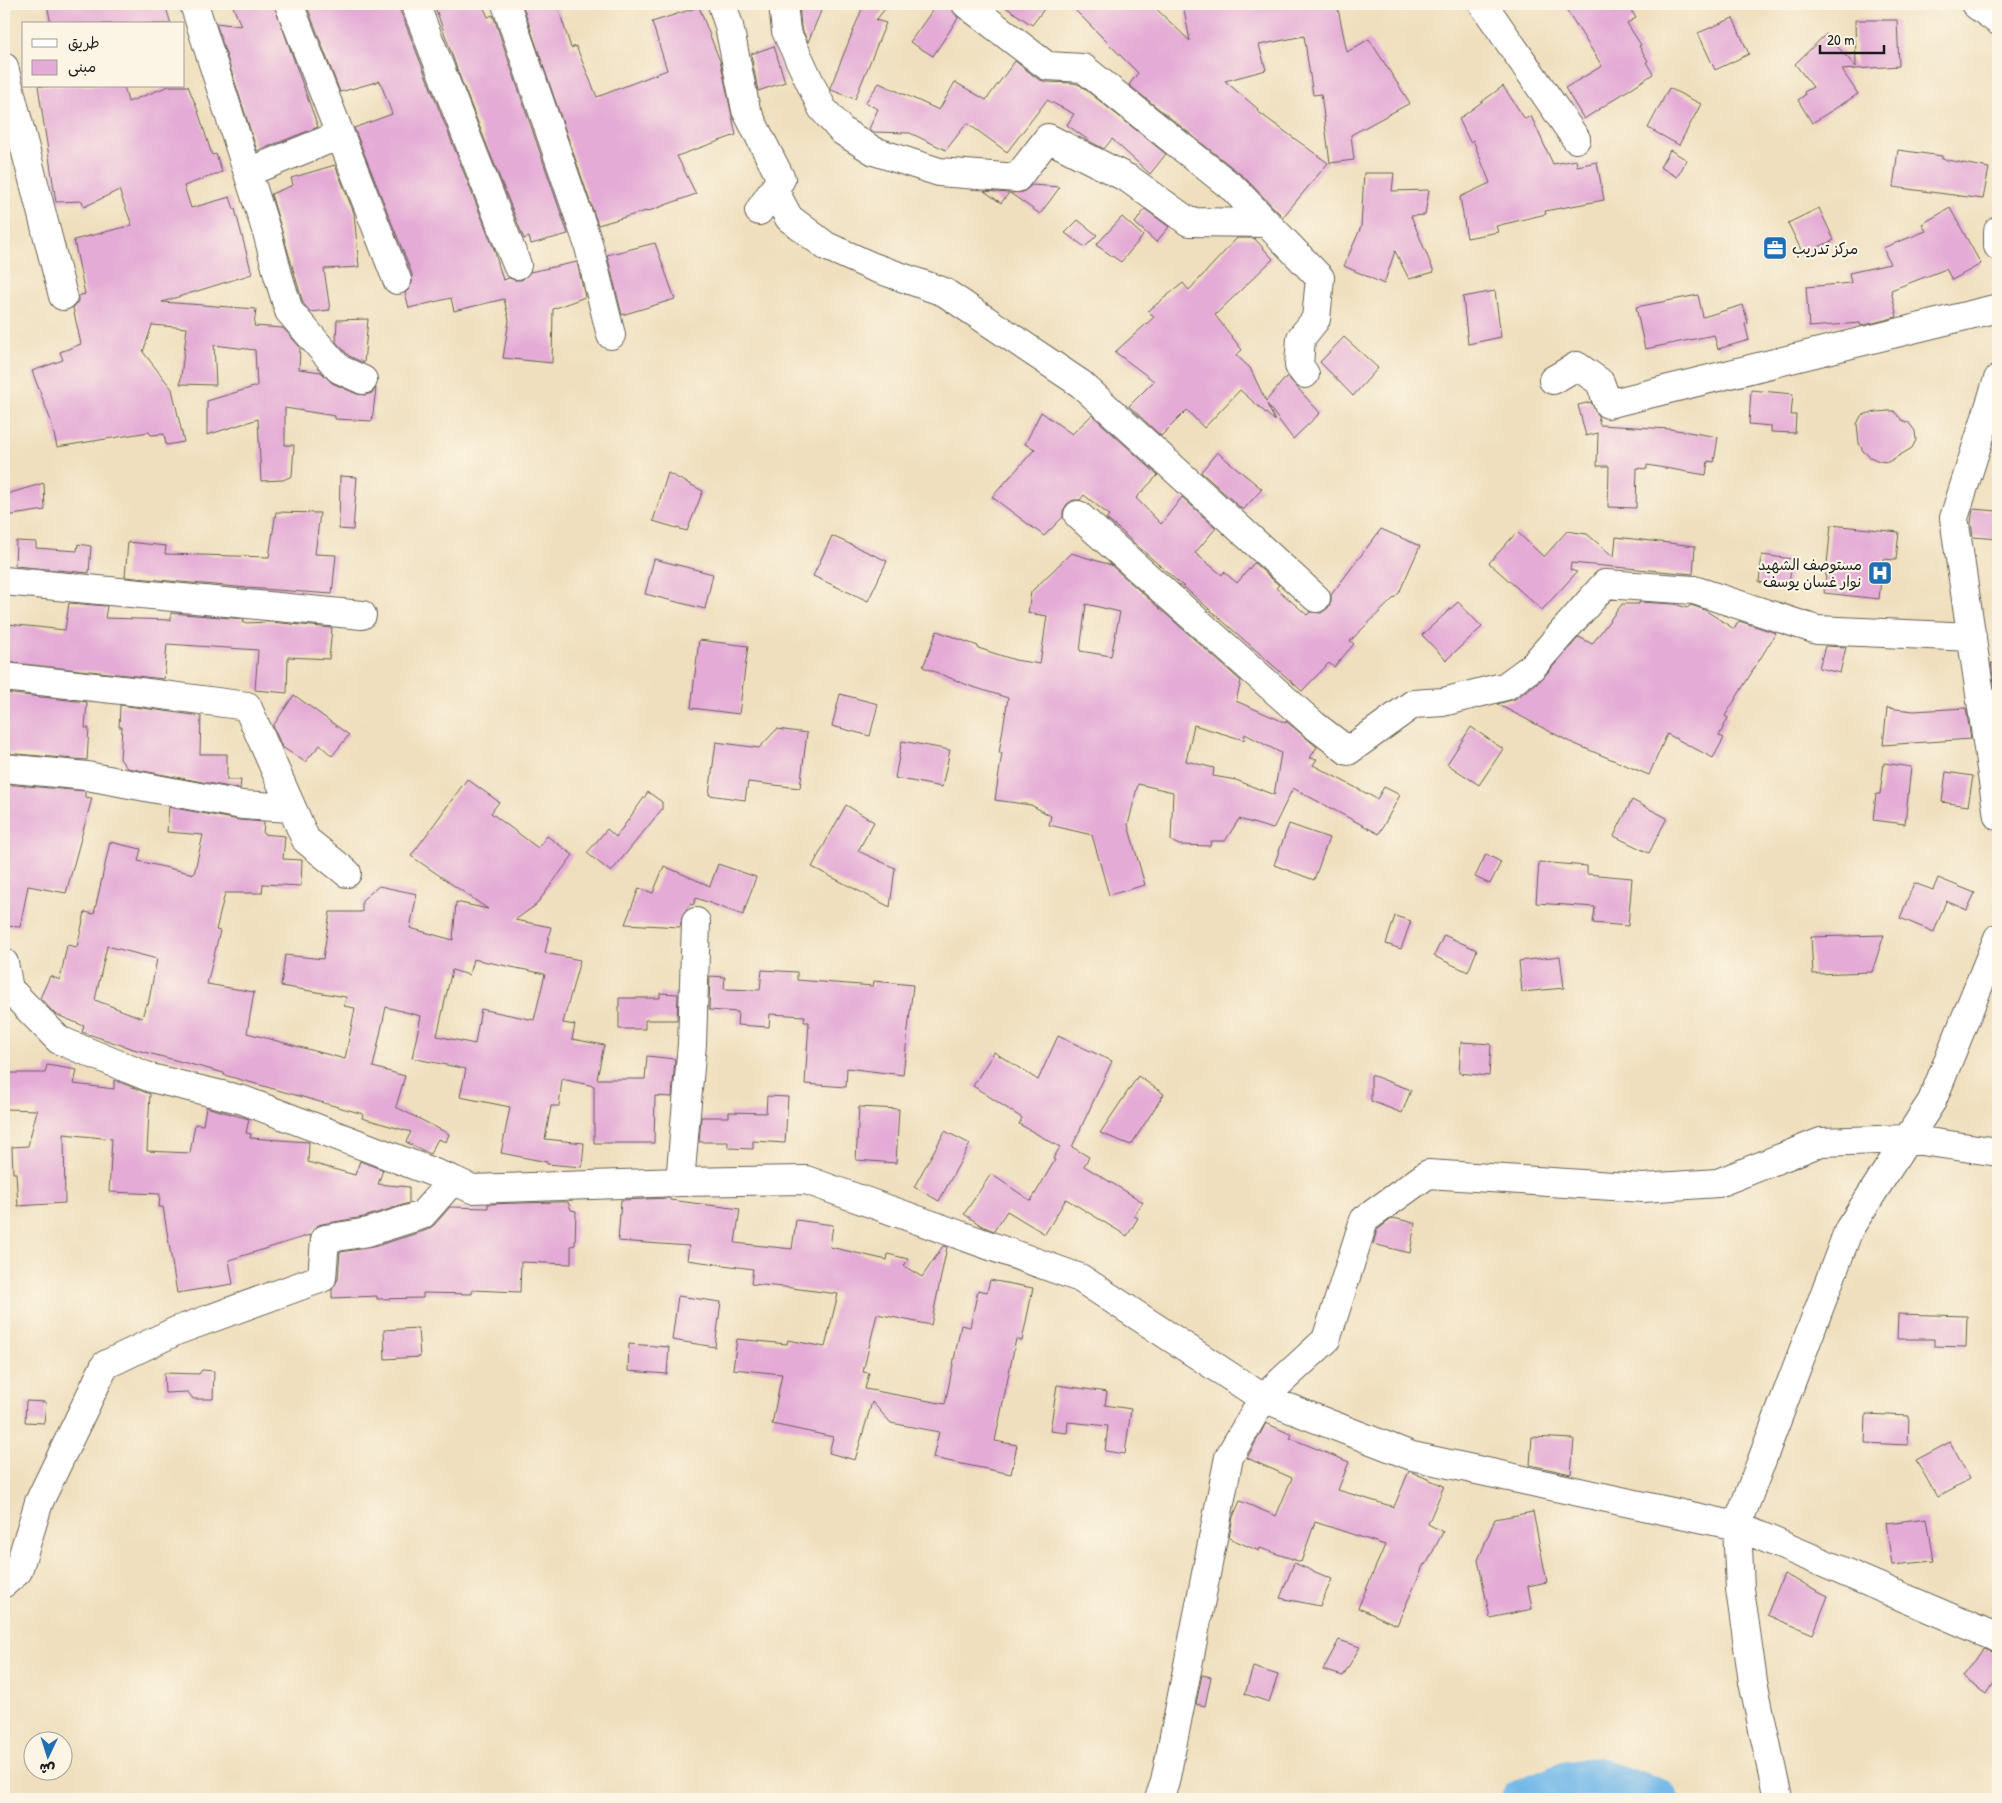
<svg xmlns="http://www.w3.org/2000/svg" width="2002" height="1803" font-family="'Patrick Hand','Playpen Sans Arabic',sans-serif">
<rect width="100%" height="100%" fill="#fcf5e5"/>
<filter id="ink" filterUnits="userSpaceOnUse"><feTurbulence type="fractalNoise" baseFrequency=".02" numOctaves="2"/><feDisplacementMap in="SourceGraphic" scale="10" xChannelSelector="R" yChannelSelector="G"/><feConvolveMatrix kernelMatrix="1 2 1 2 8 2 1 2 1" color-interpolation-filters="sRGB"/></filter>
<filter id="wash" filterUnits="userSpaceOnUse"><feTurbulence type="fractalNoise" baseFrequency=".0096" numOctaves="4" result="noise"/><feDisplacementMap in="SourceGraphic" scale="20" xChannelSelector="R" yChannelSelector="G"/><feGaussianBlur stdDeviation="1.12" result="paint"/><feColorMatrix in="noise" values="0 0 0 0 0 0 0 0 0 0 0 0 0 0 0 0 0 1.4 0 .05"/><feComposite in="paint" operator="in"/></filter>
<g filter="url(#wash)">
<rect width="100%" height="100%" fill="#efdfbe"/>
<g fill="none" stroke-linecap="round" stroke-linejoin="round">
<path stroke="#72b8e9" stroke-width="38" d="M1520 1799 1568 1780 1595 1776 1660 1799"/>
</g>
<g id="blocks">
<path fill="#e4abd6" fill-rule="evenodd" d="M47 4H165L171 24H51Z
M232 4H274L318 127 257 151 216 23 241 26Z
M306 4H400V10L494 249 503 280 509 278 515 280H522L530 272 577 262 585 297 553 309 552 363 503 358 509 320 504 299 454 311 451 298 409 308 405 293 409 289 412 283V274L354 128 392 114 380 81 340 92Z
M434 4H482L488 17 493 15 568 234 531 244 529 237 524 239 461 80Z
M522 4H557L571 48 576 46 597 97 667 70 652 22 699 7 721 64 736 135 677 156 696 194 646 212V211L598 225Z
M799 4H824L808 42 801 27Z
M864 4H889L876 20 886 23 855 99 831 90 830 88Z
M937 4H946L951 7 958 18 933 56 910 42Z
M1001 4H1048L1032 25Z
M1069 4H1151L1190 41 1183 4H1337L1347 52 1369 39 1410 103 1351 135 1354 160 1330 163 1321 94 1313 95 1304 36 1259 45 1266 70 1225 81 1258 109 1257 111 1328 163 1283 217 1244 177 1129 85 1138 73Z
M1563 4H1627L1636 18 1627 23 1641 45 1639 46 1648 61 1646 62 1653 74 1584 119 1565 88 1602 66Z
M1733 18 1749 54 1715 70 1698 33Z
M1855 20H1897L1899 66 1842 70 1858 94 1812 123 1798 100 1805 95 1804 92 1813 87 1795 64 1826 34 1856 67Z
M774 46 785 82 758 91 751 54Z
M1015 61 1038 79 1046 82 1074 83 1080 85 1166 154 1150 174 1112 139 1104 149 1091 142 1067 125 1074 114 1047 100 1007 152 967 123 946 150 910 133 872 132 869 129 878 109 865 103 879 83 939 110 955 82 986 100Z
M38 86H124L128 102 169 86H188L198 111 212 155 216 154 222 172 184 186 191 208 230 197 234 209H235L252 274 162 302 256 309 254 326 283 328 300 347 299 369 321 372 332 383 357 394 365 395 372 393 376 388 372 421 335 419V416L285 408V445H294L292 476 283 480 261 481 258 419 207 435V401L257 386 255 350 214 345 216 385 180 384 187 328 152 325 143 352 172 389 184 442 166 445 164 434 151 435 149 432 57 447 51 421 32 371 63 360 60 352 81 344 73 308 78 301V296L85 294 74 240 132 225 119 190 84 207 82 201 56 202Z
M1503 86 1525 119 1531 116 1553 164 1576 160 1577 166 1597 162 1604 200 1545 211 1546 214 1496 226 1498 232 1467 238 1460 197 1490 183 1473 140 1470 142 1459 119Z
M1669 88 1701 104 1679 145 1648 128Z
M1670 150 1687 160 1677 177 1660 167Z
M1898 150 1942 156V159L1989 168 1983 199 1893 187Z
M335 165 354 213 359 267 324 269 330 310 310 312 303 303 271 194 293 185 291 178Z
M1364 173H1394L1392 191 1429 190 1425 215 1411 216 1434 272 1409 279 1395 251 1384 284 1344 266 1361 227Z
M1032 185 1060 187 1040 214 1010 193 1023 192Z
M984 191 1009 193 1001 203Z
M1819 208 1834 240 1803 254 1788 223Z
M1950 208 1981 264 1952 280 1946 269 1891 290 1897 317 1861 326 1860 323 1809 327 1806 287 1851 283 1849 273 1890 264 1883 248 1926 231 1922 224Z
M1145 209 1169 227 1156 242 1135 223Z
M1122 217 1143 236 1121 262 1096 245Z
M1078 220 1097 235 1085 247 1065 233Z
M1237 238H1254L1273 259 1215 315 1242 350 1236 355 1250 368 1266 401 1287 376 1320 413 1293 439 1267 404 1275 421 1240 390 1204 428 1187 410 1161 436 1129 406 1154 381 1115 352 1154 317 1148 311 1183 283 1189 290Z
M655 243 675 299 622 315 607 255Z
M1495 291 1501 337 1468 344 1463 297Z
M1698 295 1703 317 1743 305 1748 323 1745 324 1749 340 1718 349 1714 335 1645 349 1636 307Z
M368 319 364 363 349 356 336 342 337 320Z
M1344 337 1378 368 1353 396 1320 362Z
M1751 390 1793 394 1791 415H1796L1795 433 1771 432V426L1749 424Z
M1591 402 1598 416 1600 425 1670 429 1718 437 1714 462 1708 461 1706 475 1647 465V469L1637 468 1636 508 1608 507 1609 466H1597L1598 433 1586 436 1578 405Z
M1888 411H1894L1902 420 1909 423 1915 431 1916 440 1912 448 1888 462 1879 461 1870 457 1863 451 1859 443 1857 424 1861 416 1869 413Z
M1041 412 1072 434 1092 415 1158 475 1136 498 1161 524 1182 497 1216 528 1195 553 1222 575 1224 572 1237 583 1254 563 1279 585 1276 588 1307 615 1310 612 1321 613 1328 608 1331 602V595L1381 529 1420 546 1399 593 1350 641 1354 644 1334 667 1329 663 1302 691 1125 535V534L1106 519 1109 515 1084 495 1080 500H1073L1067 504 1063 511V517L1044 536 992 497 1035 449 1025 444Z
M1217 452 1262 489 1243 510 1201 472Z
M668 473 703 491 687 531 653 521Z
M340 476 357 477 353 530 339 529Z
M44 483 45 510 6 516 7 494Z
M1973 509 1998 511V539L1973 537 1971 523Z
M276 512 320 513 315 554 336 555 332 594 248 588 125 577 128 542 166 546 165 554 269 557Z
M1831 525 1899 532 1896 560 1883 559 1879 599 1824 593Z
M1567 531 1587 534 1614 557 1616 537 1695 546 1693 574 1571 563 1570 570 1577 572 1542 610 1489 563 1517 532 1544 557Z
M832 536 887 561 868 601 813 576Z
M16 541 36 542V548L77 551 78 544 91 546 89 573 15 566Z
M1071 553 1111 565 1241 681 1236 701 1286 723V721L1317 747 1310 758 1317 759 1313 765 1377 799 1384 787 1400 795 1379 834 1293 788 1273 829 1239 819 1225 841H1211L1210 846 1179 845 1171 841 1173 792 1138 784 1128 825 1145 885 1109 895 1092 835 1049 825 1051 816 1031 805 995 800 1002 753H999L1008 698 970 686 923 667 937 631 978 646V648L1015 660 1040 664 1047 616 1028 613 1031 592ZM1086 604 1120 612 1111 656 1080 651ZM1194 725 1244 740 1245 734 1281 753 1274 795 1236 780 1213 776 1214 768 1186 761Z
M1762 555 1792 559 1789 586 1759 582Z
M654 559 713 574 705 609 645 594Z
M1458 602 1482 627 1446 660 1422 635Z
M1639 602 1675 604 1687 608 1691 605 1705 610 1734 629 1739 621 1776 633 1725 716 1728 718 1719 736 1724 738 1713 758 1667 734 1649 775 1570 742 1497 704 1515 699 1541 680 1579 637 1592 644 1622 604H1639Z
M69 603 107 606 105 618 171 620V613L244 619 243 623 271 622 332 628 329 659 288 657 287 693 255 690 258 650 167 644 164 679 4 662 8 624 65 630Z
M699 640 748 646 739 714 691 708Z
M1825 646 1846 647 1840 673 1819 668Z
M1991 663 1998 664V711Z
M4 693 87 702 85 728H89L87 760 4 753Z
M840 694 878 704 870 736 832 726Z
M294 695 349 735 332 756 320 745 305 762 282 747 273 726Z
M120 705 201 716 200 754H227V780H241L240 789 127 768 120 759 122 727H119Z
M1887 708 1914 711 1966 708 1971 739 1883 745Z
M1471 727 1503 749 1479 785 1447 764Z
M777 729 807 733 800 788 748 782 745 800 709 795 716 742 759 748Z
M902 741 950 750 942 787 895 778Z
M1884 763 1911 767 1905 824 1873 820 1876 794H1880Z
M1946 772 1973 776 1968 806 1942 802Z
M467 779 499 802 491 813 538 848 547 836 573 855 536 905 515 920 551 927 545 953 580 960 563 1023 575 1025 572 1039 604 1045 597 1079H645L647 1056 675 1059 672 1097 655 1096 654 1143H594V1086L562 1079 559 1106H551L545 1139 584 1143 582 1167 547 1164V1162L501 1153 510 1107 460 1097 466 1069 412 1058 421 1016 386 1007 373 1067 405 1076 396 1107 449 1134 446 1142 438 1139 430 1154 406 1142 411 1132 362 1118 363 1114 224 1075V1073L133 1049 82 1032 84 1026 55 1014 40 998 50 976 60 980 67 945 77 947 85 912 94 914 110 842 141 849 138 861 194 874 203 835 167 832 169 807 239 820 264 822 263 834 285 836 283 859 302 860 301 886 263 884 262 893H225L216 930 220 931 207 984 254 992 247 1033 345 1059 355 1008 344 1006 346 997 281 986 285 955 323 959 330 912H362V900L379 886 417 894 410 928 453 940 456 902 488 909 411 856ZM107 946 157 959 148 1005 146 1004 142 1018 95 1000ZM473 959 545 974 534 1020 481 1009 475 1044 437 1036 452 970 469 975Z
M4 784 85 791V797L92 798 66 893 28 886 20 927 4 926Z
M648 792 662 802V809L611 872 587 853 607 829 616 837Z
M1632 800 1667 818 1649 853 1614 836Z
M846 805 874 822 858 851 895 868 890 907 812 867Z
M1289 824 1329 838 1314 880 1274 865Z
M1486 854 1501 862 1490 884 1475 877Z
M1539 862 1587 866V874L1632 878 1628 926 1593 923 1595 907 1536 903Z
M718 864 756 877 743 915 696 898 693 905 690 904 683 914 680 927 625 924 639 888 653 893 664 866 710 886Z
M1938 878 1975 893 1967 910 1946 901 1934 932 1900 918 1914 883 1933 890Z
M1395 916 1411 921 1401 949 1386 944Z
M1444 935 1477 950 1468 972 1434 956Z
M1884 935 1872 972 1813 974 1811 937Z
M1560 956 1564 988 1522 992 1519 961Z
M762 970 797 972V980L873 986 874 981 913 985 903 1075 847 1068 846 1087 805 1084 809 1022H804L805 1016 770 1014 769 1027 737 1025 738 1012 709 1010 710 976 725 977 724 989 760 990Z
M660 993 678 994 677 1020H645V1029H619V998H660Z
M1058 1036 1112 1061 1072 1147 1089 1157 1084 1166 1143 1202 1134 1216 1138 1218 1127 1236 1066 1199 1045 1234 1007 1211 994 1231 982 1226 964 1214 991 1174 1031 1201 1055 1160 1053 1159 1060 1147 1019 1124 1022 1118 973 1086 994 1052 1038 1080Z
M1461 1042 1491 1044 1489 1076 1459 1073Z
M47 1065 77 1070 74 1084 114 1089V1080L150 1094 147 1151 190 1153 195 1124 203 1125 206 1107 249 1119 246 1133 251 1134 250 1138 309 1142 308 1162 355 1175 360 1161 383 1170 378 1184 409 1187V1203L364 1217 322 1224 316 1226 310 1235 229 1260 233 1284 177 1293 163 1207H159L160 1194 109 1192 112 1139 64 1134 65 1203 18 1206 16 1173H13L12 1147 28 1146 37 1110 4 1109V1073H45Z
M1371 1075 1411 1090 1402 1113 1371 1101Z
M1138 1076 1164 1094 1131 1145 1100 1133Z
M767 1096 788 1097 785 1143 753 1141V1149L728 1148V1142H699L701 1117H729V1112L766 1113Z
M859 1107 899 1109 896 1163 856 1160Z
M945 1131 970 1144 939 1201 914 1187Z
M670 1198V1200L740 1209 735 1243 792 1249 796 1220 833 1225 830 1247 887 1260 888 1254 908 1259 904 1266 922 1277 943 1246 947 1247 931 1325 877 1314 863 1372 869 1373 865 1389 945 1404 961 1325 970 1327 978 1290 987 1292 990 1280 1033 1288 1022 1341 1016 1339 995 1441 1017 1445 1011 1474 933 1458 939 1432 891 1423 872 1402 855 1460 829 1453 833 1437 772 1424 782 1374 733 1369 737 1339 787 1344 788 1340 825 1347 838 1294 784 1287 751 1284 753 1269 687 1260 689 1246 618 1241 621 1200Z
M555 1202H568L571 1210 576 1211 575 1245 571 1246V1264L521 1262 520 1292 472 1290V1294L423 1293V1298L377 1299V1296L332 1298V1290L338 1279 340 1252 373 1247 427 1230 434 1225 450 1207 488 1208V1204Z
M1393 1218 1415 1223 1410 1253 1373 1244 1377 1230Z
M678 1296 721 1302 715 1347 672 1340Z
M1898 1314 1967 1316 1966 1347 1934 1346V1339H1897Z
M418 1328 420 1357 385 1359 384 1330Z
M629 1344 669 1347 667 1374 628 1371Z
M202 1370 214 1371 213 1399H193L188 1392 165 1393 164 1373 199 1374Z
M1057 1385 1107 1392 1105 1405 1131 1409 1125 1454 1105 1451 1108 1426 1068 1422 1067 1433 1050 1431Z
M26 1401 46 1402 44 1423 25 1422Z
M1866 1414 1909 1416 1908 1445 1865 1443Z
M1266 1423 1292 1435 1290 1438 1349 1462 1338 1490 1394 1507 1409 1471 1444 1486 1428 1524 1443 1532 1426 1565 1424 1564 1397 1625 1358 1608 1385 1545 1315 1522 1301 1562 1260 1548 1259 1551 1229 1538 1233 1517 1240 1501 1276 1516 1292 1478 1247 1458Z
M1532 1437 1574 1439 1571 1474 1530 1465Z
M1950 1442 1970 1479 1937 1497 1916 1460Z
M1533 1512 1547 1582 1528 1586 1532 1609 1490 1618 1478 1560 1495 1519Z
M1927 1518 1934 1561 1892 1565 1886 1523Z
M1294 1563 1332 1579 1320 1606 1280 1598Z
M1784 1574 1828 1596 1813 1634 1767 1615Z
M1339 1640 1360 1647 1343 1676 1323 1670Z
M1982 1648 1998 1653V1676L1987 1694 1962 1677Z
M1253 1667 1278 1675 1269 1702 1245 1694Z
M1202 1675 1211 1677 1205 1706 1196 1704Z"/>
</g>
</g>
<g filter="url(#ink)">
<use href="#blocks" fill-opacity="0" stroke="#666055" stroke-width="1"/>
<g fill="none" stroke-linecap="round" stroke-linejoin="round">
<defs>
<path id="minor" d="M194 4 268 236 278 275 289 311 339 369 363 380
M289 4 397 280
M415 4 517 265
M506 4 588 243 611 335
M722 4 729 26 746 110 781 179 759 211
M783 4 786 31 822 108 842 131 874 151 939 172 1017 178 1048 138 1129 179 1189 222 1267 223
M966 4 1047 66 1083 68 1234 189 1320 278 1316 319 1301 338 1299 366 1305 374
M1483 4 1576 139
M1975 4 1998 21
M4 67 63 296
M248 172 340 135
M774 190 789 218 826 246 873 267 944 292 1081 384 1316 598
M1998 231V246
M1998 379 1954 518 1998 816
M1553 380 1577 366 1600 382 1608 404 1998 308
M1078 515 1314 725 1348 751 1413 704 1443 702 1506 686 1532 667 1605 584 1694 590 1817 630 1972 637
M4 581 362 615
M4 677 140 692 247 706 306 840 347 873
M4 768 87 776 242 805 292 808
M4 963 9 989 59 1040 151 1078 243 1100 453 1180 472 1189 680 1182 806 1180 1080 1278 1263 1398 1412 1456 1737 1526 1998 1638
M680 1182 692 1044 696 922
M4 1583 18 1571 39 1502 105 1365 176 1331 322 1278 325 1239 368 1232 422 1215 453 1180
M1159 1799 1165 1782 1229 1457 1263 1398 1326 1340 1364 1220 1428 1174 1643 1188 1718 1183 1821 1142 1907 1139 1998 1152
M1778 1799 1753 1682 1740 1589 1737 1526 1849 1229 1932 1101 1998 938"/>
</defs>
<use href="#minor" stroke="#666055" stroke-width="30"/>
<use href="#minor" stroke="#fff" stroke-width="28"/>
</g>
</g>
<defs>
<symbol id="office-square" viewBox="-11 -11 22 22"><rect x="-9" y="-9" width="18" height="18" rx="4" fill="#1f6fb2" stroke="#fcf5e5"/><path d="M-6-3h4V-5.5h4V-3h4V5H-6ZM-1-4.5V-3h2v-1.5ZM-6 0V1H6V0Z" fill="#fff"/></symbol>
<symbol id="hospital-square" viewBox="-11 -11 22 22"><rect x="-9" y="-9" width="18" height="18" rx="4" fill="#1f6fb2" stroke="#fcf5e5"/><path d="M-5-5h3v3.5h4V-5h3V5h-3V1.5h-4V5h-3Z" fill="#fff"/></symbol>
</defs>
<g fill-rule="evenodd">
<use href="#office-square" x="1761" y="234" width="28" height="28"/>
<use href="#hospital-square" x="1866" y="559" width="28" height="28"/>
</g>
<g text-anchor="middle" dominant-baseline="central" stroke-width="4.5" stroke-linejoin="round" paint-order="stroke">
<g font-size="15" fill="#1c1c1c" stroke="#fcf5e5" text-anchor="start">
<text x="1792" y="248">مركز تدريب</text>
<text x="1862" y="564" text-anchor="end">مستوصف الشهيد<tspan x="1862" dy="17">نوار غسان يوسف</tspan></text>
</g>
</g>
<rect width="2002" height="1803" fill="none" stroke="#fcf5e5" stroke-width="20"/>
<rect x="22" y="22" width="162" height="65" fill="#fcf5e5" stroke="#a29e95"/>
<rect x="32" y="39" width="25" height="8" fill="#ffffff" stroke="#a29e95"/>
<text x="68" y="48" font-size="15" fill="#1c1c1c">طريق</text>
<rect x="32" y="60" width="25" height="15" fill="#e4abd6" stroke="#a29e95"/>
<text x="68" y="72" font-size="15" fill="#1c1c1c">مبنى</text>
<g transform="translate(48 1756) rotate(184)"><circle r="24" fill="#fcf5e5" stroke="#a29e95"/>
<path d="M0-4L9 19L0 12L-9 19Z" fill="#1f6fb2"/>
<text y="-8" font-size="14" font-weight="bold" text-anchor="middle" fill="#1c1c1c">ش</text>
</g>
<path d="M1820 45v8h64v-8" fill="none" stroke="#1c1c1c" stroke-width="2.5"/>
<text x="1827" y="45" font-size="15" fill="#1c1c1c" stroke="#fcf5e5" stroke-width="4" paint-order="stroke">20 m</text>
</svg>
